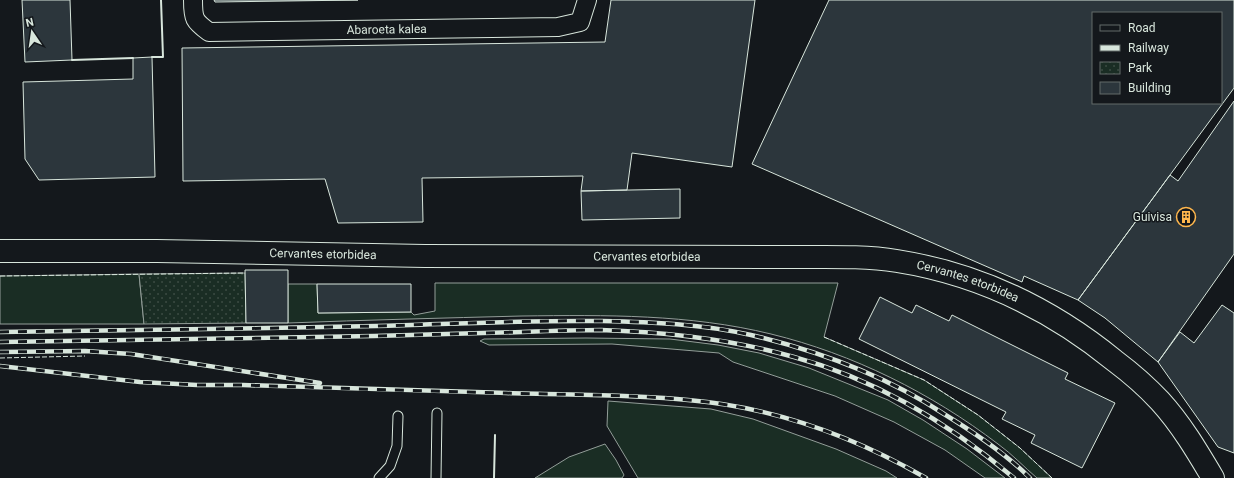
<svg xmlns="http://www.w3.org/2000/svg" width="1234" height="478" font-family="Roboto,sans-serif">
<defs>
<pattern id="park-dots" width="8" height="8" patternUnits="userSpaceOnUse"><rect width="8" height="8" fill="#1a2d24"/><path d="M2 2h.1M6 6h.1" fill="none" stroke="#3b4b43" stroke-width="1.8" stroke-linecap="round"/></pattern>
</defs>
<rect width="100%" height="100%" fill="#14181c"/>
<path fill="#1a2d24" stroke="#939e99" d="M139 274 144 324H0V276Z
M435 283H838L824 337 924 380 978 415 1020 448 1052 478H1037C1024 467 1012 454 998 444 931 393 853 354 771 334 689 314 606 315 522 316 444 318 366 320 288 323V284H317L318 313 411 312 414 315 435 311Z
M586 338 670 339 718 345 759 353 809 368 888 400 923 420 967 449 1005 478H985L945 450 894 422 835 396 733 362 719 353 612 344 489 345 480 341 484 339Z
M608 401 711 409 753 419 836 449 886 471 897 478H638L607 426Z
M605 444 616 460 624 475 622 478H535L569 457Z"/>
<path fill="url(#park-dots)" stroke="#939e99" d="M245 273 246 323 144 324 139 274Z"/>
<path fill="#2c363c" stroke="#d8e6dc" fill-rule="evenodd" d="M22 0H70L72 60 25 62Z
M214 0H358L215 2Z
M611 0H755L732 167 632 153 627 190 581 191 583 176 422 178 423 222 338 223 325 179 183 181 182 48 605 42Z
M829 0H1234V88L1078 300 1024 276 1022 282 752 164ZM1093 13H1221V103H1093Z
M152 57 155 177 39 180 25 159 23 82 133 79V58Z
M1234 101V254L1158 362 1105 318 1078 300 1170 175 1178 181Z
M680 189V218L582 220 581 191Z
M245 270H288V323H246Z
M317 284H411V312L318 313Z
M880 297 912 313 916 305 949 321 952 315 1068 373 1065 379 1115 403 1082 468 1031 443 1035 435 1002 419 1006 412 859 339Z
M1222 305 1234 313V453L1218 447 1158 362 1180 332 1194 343Z"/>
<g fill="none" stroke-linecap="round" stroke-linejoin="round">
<defs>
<path id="lane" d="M379 478 390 466 397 446 398 416
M436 478 437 413"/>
<g id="street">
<path id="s1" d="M193 0C193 19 194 21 209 32L558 27 580 22 587 0"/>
</g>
<g id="secondary">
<path id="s2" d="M0 251H157L425 256 800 257C832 257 865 256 897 261 979 274 1050 308 1115 361 1131 373 1146 386 1160 401 1181 424 1197 451 1213 478"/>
</g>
</defs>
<use href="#lane" stroke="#d8e6dc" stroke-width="11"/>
<use href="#street" stroke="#d8e6dc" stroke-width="20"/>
<use href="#secondary" stroke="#d8e6dc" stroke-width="24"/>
<use href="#lane" stroke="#14181c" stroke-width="9"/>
<use href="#street" stroke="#14181c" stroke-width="18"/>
<use href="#secondary" stroke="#14181c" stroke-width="22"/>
<defs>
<path id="rail" d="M0 332C125 330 251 329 376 326 451 324 527 320 602 321 651 322 703 324 751 335 819 351 886 376 944 414 975 433 1005 453 1030 478
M0 342C125 340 250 339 374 336 424 335 473 333 522 332 548 331 575 330 601 330 666 332 731 339 794 357 875 379 950 424 1014 478
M0 352 85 351 131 354 320 383
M0 366 140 382 197 385H243C330 388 418 391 506 393 566 395 628 394 688 400 772 407 853 436 926 478"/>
</defs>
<use href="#rail" stroke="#d8e6dc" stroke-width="4.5"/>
<use href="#rail" stroke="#14181c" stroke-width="3" stroke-dasharray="9" stroke-linecap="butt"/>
<path stroke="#d8e6dc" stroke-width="1" stroke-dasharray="5 2" stroke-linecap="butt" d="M0 276 245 273
M824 337 924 380 978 415 1020 448 1052 478
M0 358 85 356"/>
<path stroke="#d8e6dc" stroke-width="2" d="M152 57H163L161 0
M72 60 133 58
M494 478 495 435"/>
</g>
<defs>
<symbol id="building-ring" viewBox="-11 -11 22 22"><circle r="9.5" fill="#14181c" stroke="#ffb74d" stroke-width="1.5"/><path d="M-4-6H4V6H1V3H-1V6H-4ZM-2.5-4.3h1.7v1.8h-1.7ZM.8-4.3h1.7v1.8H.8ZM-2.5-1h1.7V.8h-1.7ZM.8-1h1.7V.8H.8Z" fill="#ffb74d"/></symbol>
</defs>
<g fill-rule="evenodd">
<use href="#building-ring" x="1175" y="206" width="22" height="22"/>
</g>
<g text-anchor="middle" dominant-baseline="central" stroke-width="3" stroke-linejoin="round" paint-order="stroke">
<g font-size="12" fill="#d8e6dc" stroke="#14181c">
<text stroke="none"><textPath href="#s1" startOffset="216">Abaroeta kalea</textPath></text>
<text stroke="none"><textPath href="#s2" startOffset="323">Cervantes etorbidea</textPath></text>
<text stroke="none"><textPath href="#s2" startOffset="647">Cervantes etorbidea</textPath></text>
<text stroke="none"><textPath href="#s2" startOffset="971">Cervantes etorbidea</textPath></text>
</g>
<g font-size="12" fill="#d8e6dc" stroke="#14181c" text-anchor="end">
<text x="1172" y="217">Guivisa</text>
</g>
</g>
<rect x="1092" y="12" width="130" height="92" fill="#14181c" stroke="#626a69"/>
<rect x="1100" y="25" width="20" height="6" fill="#14181c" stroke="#626a69"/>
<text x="1128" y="32" font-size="12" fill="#d8e6dc">Road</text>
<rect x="1100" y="45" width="20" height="6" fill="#d8e6dc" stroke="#626a69"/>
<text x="1128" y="52" font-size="12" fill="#d8e6dc">Railway</text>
<rect x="1100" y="62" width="20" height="12" fill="url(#park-dots)" stroke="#626a69"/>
<text x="1128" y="72" font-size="12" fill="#d8e6dc">Park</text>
<rect x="1100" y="82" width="20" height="12" fill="#2c363c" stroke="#626a69"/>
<text x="1128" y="92" font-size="12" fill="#d8e6dc">Building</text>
<g transform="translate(32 32) rotate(347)" stroke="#14181c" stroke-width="3" paint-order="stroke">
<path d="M0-3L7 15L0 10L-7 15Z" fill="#d8e6dc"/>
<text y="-6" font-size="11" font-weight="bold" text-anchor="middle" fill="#d8e6dc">N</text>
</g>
</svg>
